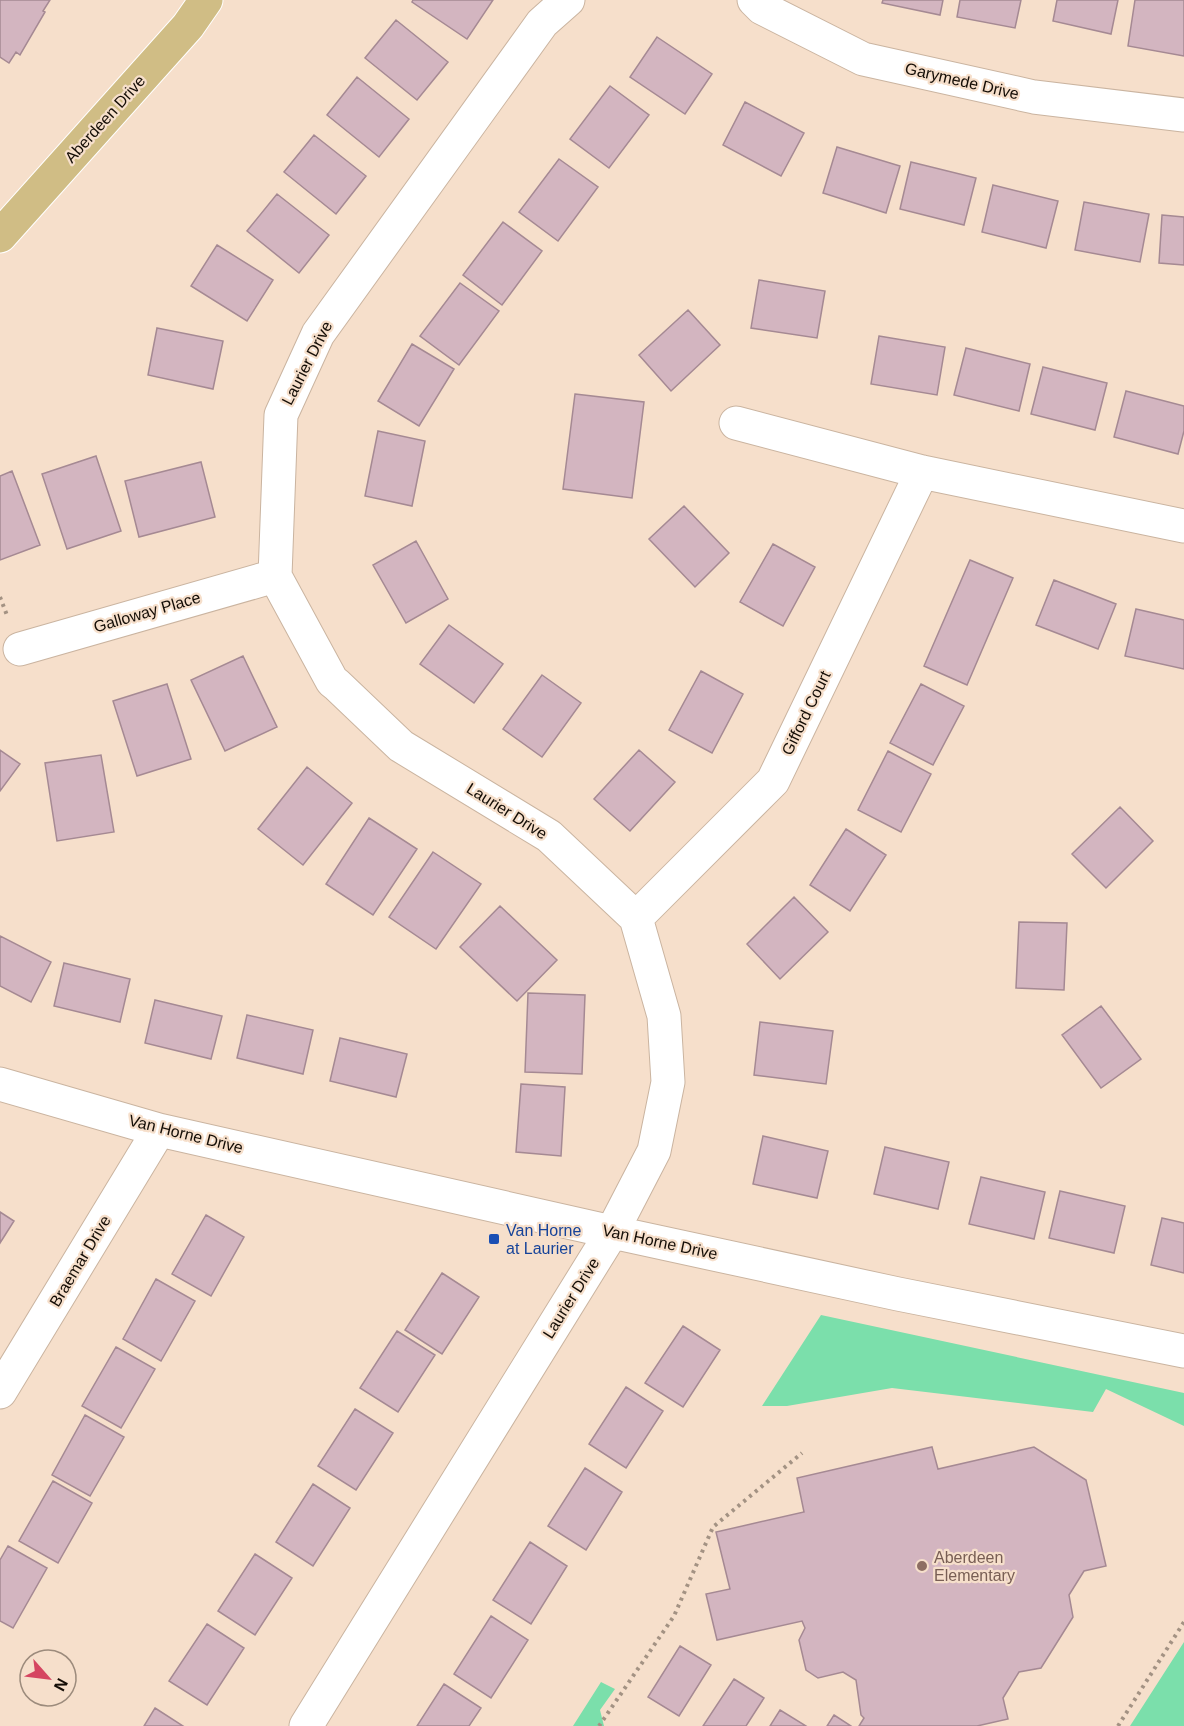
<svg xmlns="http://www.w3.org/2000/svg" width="1184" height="1726" font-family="Arial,sans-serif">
<rect width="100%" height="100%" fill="#f6dfcb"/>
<path fill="#7bdfab" d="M821 1315 1184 1393V1426L1106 1389 1093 1412 892 1388 787 1406H762Z
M1184 1642V1726H1130Z
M601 1682 615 1689 600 1710 604 1726H573Z"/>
<path fill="#d3b5c0" stroke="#a58993" stroke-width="1.5" d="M0 0H50L43 11 45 12 20 55 16 52 9 63 0 57Z
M413 0H493L467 39 412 2Z
M883 0H943L940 15 882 3Z
M960 0H1021L1015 28 957 17Z
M1057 0H1118L1111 34 1053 21Z
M1135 0H1184V56L1128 46Z
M396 20 448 62 417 100 365 58Z
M657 37 712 74 685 114 630 77Z
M357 77 409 119 379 157 327 115Z
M610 86 649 115 609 168 570 139Z
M745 102 804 133 781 176 723 145Z
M314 135 366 176 336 214 284 172Z
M837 147 900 166 886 213 823 193Z
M559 159 598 187 558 241 519 212Z
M911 162 976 178 964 225 900 209Z
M993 185 1058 201 1046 248 982 232Z
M277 194 329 235 299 273 247 231Z
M1084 202 1149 214 1140 262 1075 250Z
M1162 215 1184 217V265L1159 263Z
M503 222 542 251 502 305 463 275Z
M217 245 273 280 247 321 191 286Z
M759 280 825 291 817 338 751 328Z
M460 283 499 311 459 365 420 336Z
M688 310 720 345 671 391 639 355Z
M157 328 223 341 213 389 148 375Z
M879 336 945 347 937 395 871 384Z
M412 344 454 369 419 426 378 401Z
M966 348 1030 364 1019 411 954 395Z
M1043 367 1107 383 1095 430 1031 414Z
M1126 391 1184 406V431L1178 454 1114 437Z
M575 394 644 402 632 498 563 489Z
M378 431 425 441 412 506 365 496Z
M96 456 121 531 67 549 42 474Z
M201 462 215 517 139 537 125 481Z
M12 471 40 545 0 560V476Z
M684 506 729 553 695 587 649 539Z
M416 541 448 599 406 623 373 565Z
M773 544 815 567 783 626 740 602Z
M970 560 1013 578 967 685 924 666Z
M1054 580 1116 604 1098 649 1036 625Z
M1136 609 1184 620V669L1125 656Z
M449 625 503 664 474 703 420 664Z
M243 656 277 727 225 751 191 680Z
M701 671 743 694 712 753 669 730Z
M542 675 581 703 542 757 503 729Z
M167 684 191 759 137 776 113 701Z
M921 684 964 706 933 765 890 743Z
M0 750 20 764 0 791Z
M639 750 675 782 630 831 594 799Z
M888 751 931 774 901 832 858 810Z
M101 755 114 832 57 841 45 763Z
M307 767 352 803 303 865 258 829Z
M1120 807 1153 841 1106 888 1072 854Z
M369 818 417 849 373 915 326 884Z
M846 829 886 855 850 911 810 885Z
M433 852 481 884 436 949 389 917Z
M794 897 828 932 780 979 747 944Z
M500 906 557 960 517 1001 460 947Z
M1019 922 1067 923 1064 990 1016 988Z
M0 936 51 962 31 1002 0 986Z
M64 963 130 979 120 1022 54 1006Z
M528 993 585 995 582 1074 525 1072Z
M155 1000 222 1016 211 1059 145 1043Z
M1101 1006 1141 1059 1101 1088 1062 1035Z
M247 1015 313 1030 303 1074 237 1058Z
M760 1022 833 1031 826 1084 754 1075Z
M340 1038 407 1054 396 1097 330 1081Z
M521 1084 565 1087 561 1156 516 1152Z
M763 1136 828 1151 817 1198 753 1184Z
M885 1147 949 1162 938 1209 874 1194Z
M981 1177 1045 1192 1034 1239 969 1224Z
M1060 1191 1125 1206 1114 1253 1049 1238Z
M0 1212 14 1221 0 1243Z
M206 1215 244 1237 211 1296 172 1274Z
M1162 1218 1184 1223V1273L1151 1265Z
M442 1273 479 1297 442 1354 405 1330Z
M156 1279 195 1301 161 1361 123 1339Z
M683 1326 720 1350 683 1407 645 1383Z
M397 1331 435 1355 398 1412 360 1388Z
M116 1347 155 1369 121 1428 82 1406Z
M626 1387 663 1411 626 1468 589 1444Z
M355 1409 393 1433 356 1490 318 1466Z
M85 1415 124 1437 90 1496 52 1475Z
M932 1447 938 1469 1034 1447 1086 1480 1106 1566 1084 1571 1069 1595 1073 1617 1041 1668 1019 1672 1003 1698 1008 1719 977 1726H859L864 1718 861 1715 856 1680 843 1672 818 1678 806 1670 799 1640 805 1628 802 1621 717 1640 706 1594 730 1589 716 1532 804 1512 797 1478Z
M585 1468 622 1492 586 1550 548 1526Z
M53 1481 92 1503 58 1563 19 1541Z
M313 1484 350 1508 313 1566 276 1542Z
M530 1542 567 1566 531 1624 493 1600Z
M8 1546 47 1568 13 1628 0 1621V1560Z
M255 1554 292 1578 255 1635 218 1611Z
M491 1616 528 1640 491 1698 454 1674Z
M207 1624 244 1648 207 1705 169 1681Z
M680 1646 711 1665 679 1716 648 1697Z
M734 1679 764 1698 746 1726H703Z
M444 1684 481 1708 469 1726H417Z
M155 1708 183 1726H144Z
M780 1710 806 1726H770Z
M834 1715 851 1726H827Z"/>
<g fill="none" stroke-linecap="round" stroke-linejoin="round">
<defs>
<path id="minor" d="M754 0 762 8 863 59 1034 97 1184 115
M736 423 922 472 1184 526
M20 649 275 576
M636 918 773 781 922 472
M0 1084 159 1130 612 1232 898 1294 1184 1351
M0 1392 159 1130
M306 1726 612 1232 654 1151 668 1082 664 1016 636 918 549 836 401 746 337 685 332 681 275 576 281 415 318 334 542 23 568 0"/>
<path id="major" d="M0 236 188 26 206 0"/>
</defs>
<use href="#minor" stroke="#cab4a0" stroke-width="35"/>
<use href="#major" stroke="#fff" stroke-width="35"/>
<path stroke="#a39283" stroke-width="4" stroke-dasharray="3 4.5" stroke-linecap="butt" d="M0 597 8 618
M599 1726 674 1616 713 1527 802 1453
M1118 1726 1184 1622"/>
<use href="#minor" stroke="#fff" stroke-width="33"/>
<use href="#major" stroke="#d0bd85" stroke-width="33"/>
</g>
<rect fill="#1a4fb4" stroke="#f6dfcb" stroke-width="2" x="488" y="1233" width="12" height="12" rx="3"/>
<circle fill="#8d6e63" stroke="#f6dfcb" stroke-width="2" cx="922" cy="1566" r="6"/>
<g text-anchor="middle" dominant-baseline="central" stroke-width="4.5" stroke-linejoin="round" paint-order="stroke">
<g font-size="16" fill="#140d06" stroke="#f6dfcb">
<text transform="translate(962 81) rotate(13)">Garymede Drive</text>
<text transform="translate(105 119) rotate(-48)">Aberdeen Drive</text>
<text transform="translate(307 363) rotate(-63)">Laurier Drive</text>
<text transform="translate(147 612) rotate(-16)">Galloway Place</text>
<text transform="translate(806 713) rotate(-64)">Gifford Court</text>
<text transform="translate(507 811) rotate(32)">Laurier Drive</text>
<text transform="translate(186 1134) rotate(14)">Van Horne Drive</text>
<text transform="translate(660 1242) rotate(12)">Van Horne Drive</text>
<text transform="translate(80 1261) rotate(-59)">Braemar Drive</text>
<text transform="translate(571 1298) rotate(-58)">Laurier Drive</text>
</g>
<g font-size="16" fill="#164399" stroke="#f6dfcb" text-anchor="start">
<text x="506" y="1230">Van Horne<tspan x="506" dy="18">at Laurier</tspan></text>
</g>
<g font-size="16" fill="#785e54" stroke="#f6dfcb" text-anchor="start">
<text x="934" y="1557">Aberdeen<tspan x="934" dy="18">Elementary</tspan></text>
</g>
</g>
<g transform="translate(48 1678) rotate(118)"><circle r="28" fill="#f6dfcb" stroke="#9c8b7c" stroke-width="1.5"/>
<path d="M0-4.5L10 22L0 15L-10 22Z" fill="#d54561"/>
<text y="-9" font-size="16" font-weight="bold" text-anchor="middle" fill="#140d06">N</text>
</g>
</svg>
